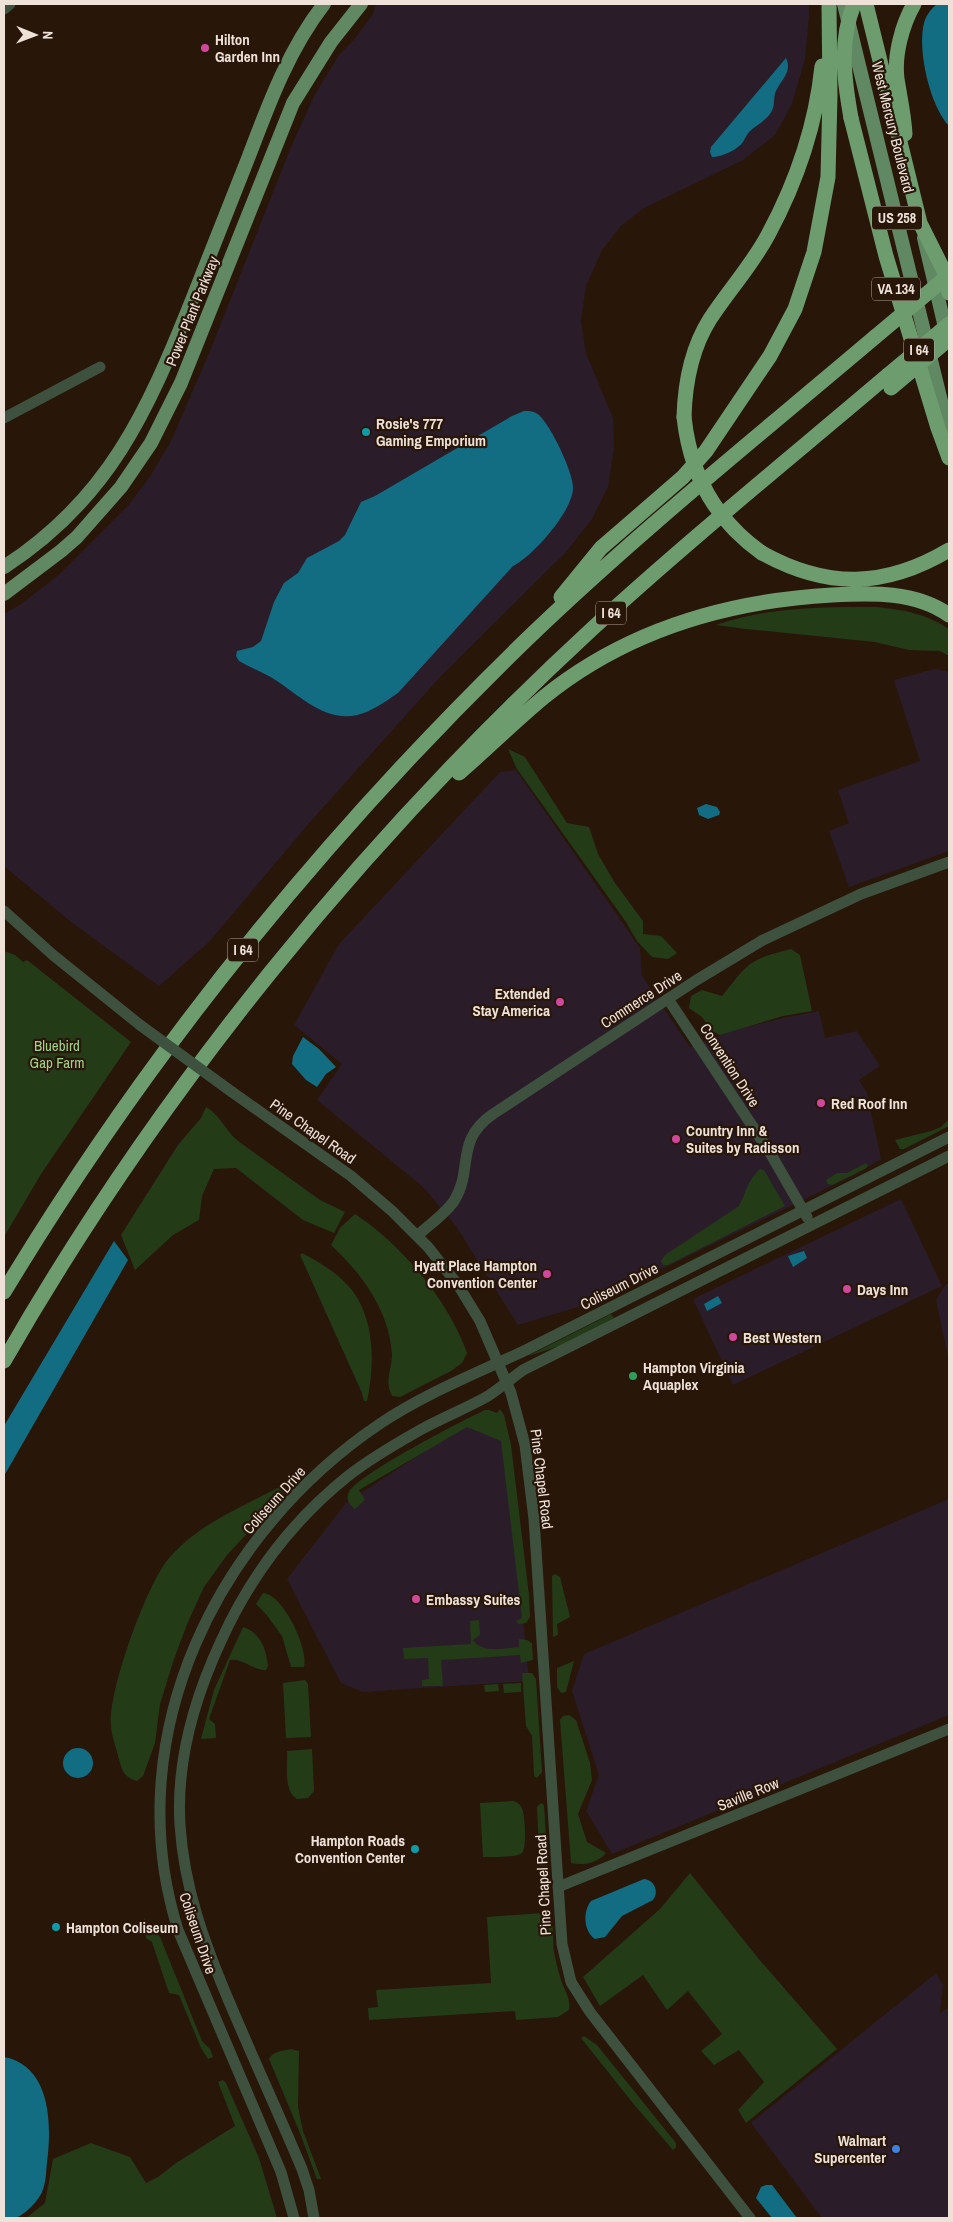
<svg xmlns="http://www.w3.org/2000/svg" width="953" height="2222" font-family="'Archivo Narrow',sans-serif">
<rect width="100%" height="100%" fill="#281609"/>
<path fill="#2a1d29" d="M376 4H809V16L805 59 792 104 775 135 743 160 644 208 621 226 602 250 586 286 581 321 586 353 613 418 614 449 608 487 592 519 566 552 441 676 311 821 209 942 159 986 71 922 4 866V614L21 604 60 574 127 507 151 475 171 441 210 351 291 147 314 96 339 55 353 41 373 14Z
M935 669 949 672V851L849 887 829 831 849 823 838 790 920 761 894 680Z
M516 770 640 948 642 976 690 1047 731 1031 783 1018 819 1011 825 1038 857 1031 880 1066 859 1080 867 1093 881 1159 856 1174 668 1266 578 1307 518 1325 456 1226 423 1187 317 1100 342 1064 294 1025 339 944 500 772Z
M901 1199 942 1286 733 1385 693 1299Z
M949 1283V1362L936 1300 945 1285Z
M468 1423 506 1440 529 1681 363 1692 341 1683 287 1579 346 1503Z
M949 1499V1715L612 1854 586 1811 599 1775 572 1691 584 1654Z
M936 1973 943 1985 940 2013 949 2007V2218H822L751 2123Z"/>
<path fill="#243b18" d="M876 607C905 610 924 613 949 629V656L940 651 909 650 875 642 746 629 716 625C767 607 823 607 876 607Z
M508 749 525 757 567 823 589 827 598 854 615 883 643 921V934L661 936 677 953 668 959 652 957 637 941 626 922 517 769Z
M791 949 800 955 812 1011 783 1016 720 1035 712 1031 702 1017 689 1008 691 996 702 990 722 996C749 962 748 960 791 949Z
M4 951 15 955 23 962 27 960 131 1042 41 1174 4 1237Z
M206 1107C220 1115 225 1130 238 1141L320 1200 345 1212 334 1233 303 1220 236 1168 214 1169 202 1196 199 1220 173 1235 135 1270 121 1235 178 1145 201 1118Z
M949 1119V1126L904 1149H900L895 1140 931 1131 941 1127Z
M866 1163 868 1166 865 1169 832 1185 828 1184 826 1180 837 1173H847Z
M760 1169 764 1170 785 1206 668 1265H663L661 1261 665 1255 739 1206C747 1191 747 1181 760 1169Z
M355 1214C401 1244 449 1301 467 1353L462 1363 451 1371 400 1397 392 1396C384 1381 392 1369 392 1354 389 1310 362 1274 331 1245L340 1228Z
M302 1253C323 1264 346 1278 358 1299 375 1330 374 1368 367 1401H364L362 1393 300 1255Z
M611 1314 614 1318 560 1346 528 1356Z
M500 1409 504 1415 511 1445 529 1595 530 1617 526 1623 519 1624 516 1621 522 1618 501 1441 467 1427 359 1490 365 1500 355 1509C350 1505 345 1499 349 1492 357 1475 463 1420 485 1410H489L497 1413Z
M297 1480 227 1555 204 1587 188 1622 174 1659 160 1704 155 1743 143 1776 137 1781C123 1777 122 1770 118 1756 116 1747 112 1737 111 1727 107 1694 147 1582 170 1557 202 1521 245 1506 287 1483Z
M555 1574 560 1577 570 1617 557 1624 558 1635 553 1637 552 1576Z
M263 1593C283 1594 309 1649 304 1667H291L282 1636 266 1614 256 1604Z
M479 1620 480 1635 473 1640C482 1654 505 1648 519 1647V1639L527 1640 532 1643 533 1660 521 1663 520 1655 441 1660 443 1686H422V1680L429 1679 428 1658 404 1659 403 1648 471 1644 470 1621Z
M243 1627C261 1633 266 1649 268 1666L266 1670C253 1670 242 1658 230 1660L209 1719 215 1724 216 1738 201 1739 214 1690Z
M574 1661 566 1692 561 1693 557 1687V1668Z
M522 1673H532L536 1679 542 1772 537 1778 534 1776 532 1736 526 1726Z
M305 1680 308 1684 311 1737 286 1738 283 1683Z
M521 1683V1692L504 1693 503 1684Z
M498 1684 499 1691 485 1692 484 1685Z
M569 1715 576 1720 590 1763 592 1780 578 1814 587 1842 606 1853C597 1863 584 1866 571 1863L560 1720 563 1716Z
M312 1749 314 1791 308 1798 297 1799C283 1791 288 1765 287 1751Z
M513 1801C517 1802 520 1804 522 1808 525 1814 527 1848 522 1853 516 1858 491 1857 483 1857L480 1803Z
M541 1803 544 1805 549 1886 548 1891 544 1894 541 1892 537 1807Z
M690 1873 758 1958 837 2049 746 2123 738 2110 764 2082 739 2050 714 2065 701 2051 722 2034 688 1991 667 2010 643 1975 600 2006 583 1977 660 1909Z
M543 1913C557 1917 552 1941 554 1952 556 1961 558 1971 561 1980 564 1990 571 1998 569 2010L558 2017 516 2020 515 2011 369 2020 368 2008 378 2007 376 1990 491 1983 487 1917Z
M144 1918 160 1937 202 2041 210 2049 213 2057 208 2059 201 2048 179 1995 169 1993 152 1942 146 1938Z
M584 2036 597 2045 676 2143V2147L673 2150 632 2102 581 2038Z
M291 2049 299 2051 298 2107 303 2131 321 2179H317L300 2133 269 2059C273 2051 283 2051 291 2049Z
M223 2080 226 2083 259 2158 277 2218H26L45 2203 53 2159 91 2143 130 2157 146 2183 158 2177 176 2163 235 2126 218 2082Z"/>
<path fill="#126d83" d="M937 4H949V126C930 106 917 50 924 23 926 15 932 8 937 4Z
M786 58C792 71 783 78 777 89 773 95 775 102 773 108 769 120 757 124 749 132 746 135 745 139 743 142 737 150 722 157 712 157L710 152 711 147Z
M524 411C530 411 534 411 539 415 551 426 573 472 573 488 573 511 532 557 513 566L398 693C386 701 371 712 357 715 326 722 301 697 277 681 265 673 251 668 239 661L236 656 237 651 253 647 261 641 274 602 284 583 298 573 307 558 339 541 345 535 361 502 375 496 512 416Z
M706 804 717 807 720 812 719 815 708 819 699 815 697 808Z
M303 1037 319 1049 336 1067 326 1074 317 1087 306 1080 292 1064 293 1056Z
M114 1241 128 1260 4 1476V1426Z
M804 1251 807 1258 793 1267 788 1256Z
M718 1296 722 1303 707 1311 704 1304Z
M63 1763a15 15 0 1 1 30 0a15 15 0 1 1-30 0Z
M644 1879C655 1880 659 1892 653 1900L622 1916 605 1937 595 1939C583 1931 583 1911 591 1901Z
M4 2057C51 2066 52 2124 47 2162 46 2172 46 2183 42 2192 38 2201 25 2215 15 2218 12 2219 7 2218 4 2218Z
M766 2185H772L797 2218H772L756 2198 761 2187Z"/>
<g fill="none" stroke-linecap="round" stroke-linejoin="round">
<path stroke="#3e513f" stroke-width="11" d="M4 9 10 4
M4 418 100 367
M4 911 53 955 140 1025
M668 999 769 1151 807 1217
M232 1092 351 1176 392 1211 428 1247 458 1285 480 1321 511 1393 525 1445 534 1519 562 1944 571 1982 590 2012 750 2218
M417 1236C429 1225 445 1214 454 1201 474 1169 454 1141 493 1114L695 981 763 940 861 894 949 862
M558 1887 949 1729
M294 2218 281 2172 178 1930C117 1736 217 1533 381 1423 426 1393 477 1373 526 1350L949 1137
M314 2218 309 2190 302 2169C278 2112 252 2056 228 1999 204 1942 184 1887 180 1825 176 1761 194 1699 221 1641 250 1577 293 1520 348 1476 371 1458 397 1443 422 1429 444 1417 467 1408 488 1396 500 1388 512 1378 523 1370L949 1156"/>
<path stroke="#608862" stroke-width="14" d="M844 4 949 434
M924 238 947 336
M4 567C109 499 147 412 192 300 211 252 230 204 249 156 269 103 289 49 324 4
M4 594 61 551 77 537 121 487 151 443 181 383 293 103 331 42 361 4"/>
<path stroke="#6d9d6f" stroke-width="15" d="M866 4 920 223 944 271 949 293
M851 118 886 256 938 428 949 458
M905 134C904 115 900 98 897 79 894 55 902 25 914 4
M684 417C685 382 691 349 710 319 729 290 752 265 768 235 796 183 816 124 822 66
M762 553C827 589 885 588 949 550
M561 597 601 548 683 477 706 451 770 356 795 309 814 252 828 177 830 95 829 4
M459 773C488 748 515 721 544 697 627 630 727 601 832 595 872 593 915 591 949 615
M4 1292C148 1053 325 835 525 641 636 534 757 437 875 337
M4 1361C160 1089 363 840 593 628 689 540 789 459 888 375"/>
<path stroke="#3e513f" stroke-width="11" d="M140 1025 232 1092"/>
<path stroke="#6d9d6f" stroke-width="15" d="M851 118C844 79 839 42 854 4
M875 337 949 275
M888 375 949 324
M891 388 949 339
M684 417C690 473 715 520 762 553"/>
</g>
<g fill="#d1479c" stroke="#281609" stroke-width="2">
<circle cx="205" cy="48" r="5"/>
<circle cx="560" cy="1002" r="5"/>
<circle cx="821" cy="1103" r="5"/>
<circle cx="676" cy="1139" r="5"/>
<circle cx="547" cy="1274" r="5"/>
<circle cx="847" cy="1289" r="5"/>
<circle cx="733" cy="1337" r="5"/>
<circle cx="416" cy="1599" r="5"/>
</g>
<g fill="#0f9aa8" stroke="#281609" stroke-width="2">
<circle cx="366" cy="432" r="5"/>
<circle cx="415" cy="1849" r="5"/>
<circle cx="56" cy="1927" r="5"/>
</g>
<circle fill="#2e9e5b" stroke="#281609" stroke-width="2" cx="633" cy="1376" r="5"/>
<circle fill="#3f7fe0" stroke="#281609" stroke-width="2" cx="896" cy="2149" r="5"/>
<g text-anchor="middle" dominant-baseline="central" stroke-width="4.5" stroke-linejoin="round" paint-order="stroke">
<g fill="#281609" stroke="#b3a49a" stroke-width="1">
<rect x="872" y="206.5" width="50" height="23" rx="4"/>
<rect x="872" y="277.5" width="48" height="23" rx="4"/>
<rect x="904" y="338.5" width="30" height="23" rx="4"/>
<rect x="596" y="601.5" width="30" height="23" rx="4"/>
<rect x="228" y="938.5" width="30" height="23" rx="4"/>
</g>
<g font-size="14" font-weight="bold" fill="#eee1d8">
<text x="897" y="218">US 258</text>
<text x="896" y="289">VA 134</text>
<text x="919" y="350">I 64</text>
<text x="611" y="613">I 64</text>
<text x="243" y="950">I 64</text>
</g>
<g font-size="15" font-weight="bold" fill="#eee1d8" stroke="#281609" text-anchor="start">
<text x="215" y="39">Hilton<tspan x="215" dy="17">Garden Inn</tspan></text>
<text x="376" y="423">Rosie's 777<tspan x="376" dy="17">Gaming Emporium</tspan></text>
<text x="550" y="993" text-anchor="end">Extended<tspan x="550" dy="17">Stay America</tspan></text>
<text x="831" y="1103">Red Roof Inn</text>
<text x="686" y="1130">Country Inn &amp;<tspan x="686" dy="17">Suites by Radisson</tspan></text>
<text x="537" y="1265" text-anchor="end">Hyatt Place Hampton<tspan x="537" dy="17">Convention Center</tspan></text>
<text x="857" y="1289">Days Inn</text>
<text x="743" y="1337">Best Western</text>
<text x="643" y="1367">Hampton Virginia<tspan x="643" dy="17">Aquaplex</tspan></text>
<text x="426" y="1599">Embassy Suites</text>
<text x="405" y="1840" text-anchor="end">Hampton Roads<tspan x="405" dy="17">Convention Center</tspan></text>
<text x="66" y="1927">Hampton Coliseum</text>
<text x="886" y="2140" text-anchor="end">Walmart<tspan x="886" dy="17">Supercenter</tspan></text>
</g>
<g font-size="15" fill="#eee1d8" stroke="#281609">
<text transform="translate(893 127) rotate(76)">West Mercury Boulevard</text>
<text transform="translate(192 311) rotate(-68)">Power Plant Parkway</text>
<text transform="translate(641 999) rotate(-33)">Commerce Drive</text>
<text transform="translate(730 1065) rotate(57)">Convention Drive</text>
<text transform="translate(313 1131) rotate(35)">Pine Chapel Road</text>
<text transform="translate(619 1286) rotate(-27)">Coliseum Drive</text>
<text transform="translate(542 1479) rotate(83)">Pine Chapel Road</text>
<text transform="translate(274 1500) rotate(-48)">Coliseum Drive</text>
<text transform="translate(748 1794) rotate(-22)">Saville Row</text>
<text transform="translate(543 1885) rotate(-93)">Pine Chapel Road</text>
<text transform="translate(198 1933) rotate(71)">Coliseum Drive</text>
</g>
<g font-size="15" fill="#9fd286" stroke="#281609">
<text x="57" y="1045">Bluebird<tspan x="57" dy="17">Gap Farm</tspan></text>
</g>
</g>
<rect width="953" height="2222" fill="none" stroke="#eee1d8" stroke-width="10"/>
<g transform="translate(35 35) rotate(91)" stroke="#281609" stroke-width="4" paint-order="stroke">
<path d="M0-4L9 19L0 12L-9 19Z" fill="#eee1d8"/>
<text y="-8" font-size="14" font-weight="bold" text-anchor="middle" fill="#eee1d8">N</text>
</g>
</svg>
